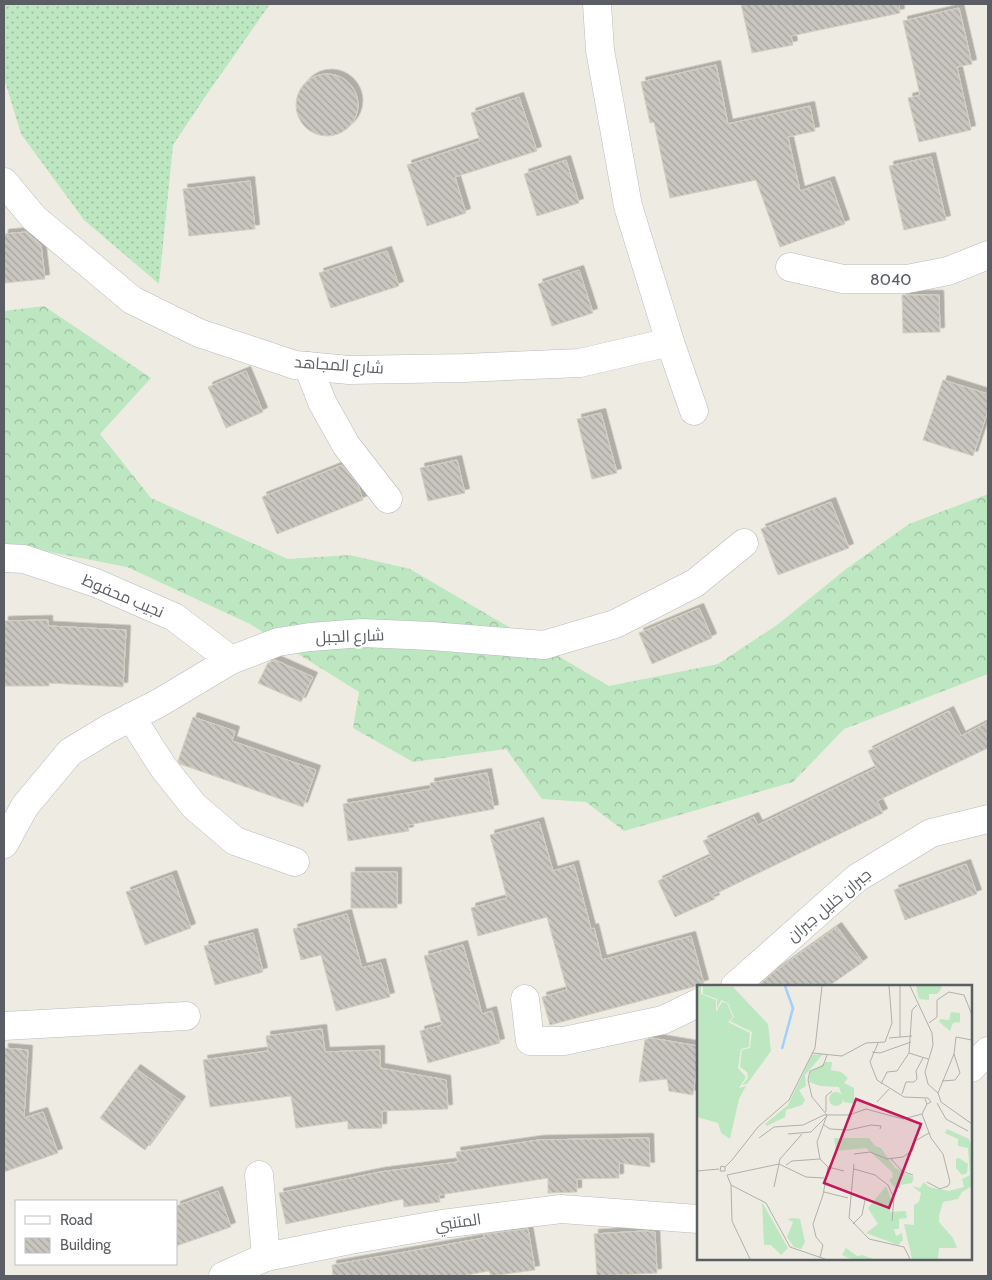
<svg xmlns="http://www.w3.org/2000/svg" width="992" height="1280" font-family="Cabin,Cairo,sans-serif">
<defs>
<pattern id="grass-dots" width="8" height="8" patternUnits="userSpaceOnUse" patternTransform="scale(1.25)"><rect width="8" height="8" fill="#bde7c0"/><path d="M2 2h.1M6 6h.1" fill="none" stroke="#9dbea0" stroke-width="1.8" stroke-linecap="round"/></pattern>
<pattern id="forest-crowns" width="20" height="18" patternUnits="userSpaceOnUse" patternTransform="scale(1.25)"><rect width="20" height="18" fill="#bde7c0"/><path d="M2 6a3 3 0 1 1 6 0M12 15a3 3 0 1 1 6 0" fill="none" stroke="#9dbea0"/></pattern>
<pattern id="building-back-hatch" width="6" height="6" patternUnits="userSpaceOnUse" patternTransform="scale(1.25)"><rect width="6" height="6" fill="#c9c6bf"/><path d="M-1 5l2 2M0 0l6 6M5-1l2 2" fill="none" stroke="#a6a49f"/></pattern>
<filter id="shadow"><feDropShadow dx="4.5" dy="-4.5" stdDeviation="0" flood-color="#0004"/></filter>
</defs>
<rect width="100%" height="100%" fill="#eeece2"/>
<path fill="url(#grass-dots)" d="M4 4H270L205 97 173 145 159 284 84 220 21 134 4 78Z"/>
<path fill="url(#forest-crowns)" d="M44 306 151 378 100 434 151 498 288 559 350 555 410 569 609 686 718 664 777 625 846 569 909 524 988 494V674L844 729 793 782 624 831 586 802 542 799 506 749 413 762 353 728 359 692 250 624 127 567 4 543V311Z"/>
<path fill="url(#building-back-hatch)" stroke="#d3cfc0" filter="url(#shadow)" d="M741 4H899L900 13 791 36 793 45 752 53Z
M959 8 972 64 957 67 971 130 919 142 908 98 920 95 903 21Z
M716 65 728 124 810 106 815 131 788 137 800 191 830 181 845 224 780 247 756 180 670 198 654 122 650 123 641 82Z
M296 105a31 31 0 1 1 62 0a31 31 0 1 1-62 0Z
M519 97 537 151 455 177 466 213 427 226 407 165 480 141 471 113Z
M931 157 946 220 904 230 889 166Z
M566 160 579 203 537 216 524 174Z
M250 181 255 229 189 236 183 189Z
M26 232 41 245 45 279 4 283V234Z
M387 251 399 286 331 308 319 273Z
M579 270 593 313 552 326 538 284Z
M902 295H939L940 332 903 333Z
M246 371 263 412 226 428 208 387Z
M943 380 988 394V411L973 456 923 440Z
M601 413 617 473 592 479 577 419Z
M457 460 465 493 428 501 420 468Z
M342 465 358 485 363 500 277 534 262 497Z
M831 502 849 548 778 575 761 529Z
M699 608 712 638 652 664 639 633Z
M48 620V626L126 630 123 687 49 683V686H4V621Z
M275 660 313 677 301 702 258 683 268 663Z
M949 711 961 736 988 722V748L877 801 883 813 713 895 715 899 675 917 658 881 711 856 703 841 754 817 758 825 876 768 868 751Z
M193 717 235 731 232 741 316 770 303 807 180 764 178 761Z
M487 773 494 809 408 825 409 831 348 841 343 804 431 789 430 783Z
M539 822 553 871 574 865 591 929 594 928 602 960 691 936 704 984 550 1025 542 997 567 990 547 917 478 936 471 908 507 898 490 835Z
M966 864 977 894 905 920 894 890Z
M351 872H397V908H351Z
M172 875 191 928 145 945 126 892Z
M347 914 362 968 381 963 390 997 336 1011 321 955 301 960 293 929Z
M837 927 863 962 829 986H758L774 972Z
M253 933 263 972 215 985 204 946Z
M463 945 482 1014 492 1011 500 1043 428 1063 420 1031 442 1025 424 956Z
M322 1029 325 1052 380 1050V1068L446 1080 448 1109 382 1111V1128L348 1129V1121L296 1128 291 1096 210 1107 203 1060 268 1051 266 1036Z
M651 1038 698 1046V1059L693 1095 669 1091 667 1079 639 1082 645 1040Z
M4 1048 28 1050 24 1118 43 1112 58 1153 4 1172Z
M136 1069 181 1101 145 1150 100 1118Z
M649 1138 650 1167 619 1163V1178L577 1179V1192L548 1193V1178L439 1195 440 1202 404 1207 403 1199 286 1224 279 1193 380 1172 458 1162 456 1152 539 1140Z
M218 1191 231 1227 176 1246V1206Z
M528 1229 535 1270 491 1276 489 1271 461 1276H333L332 1265 484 1238V1234Z
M644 1231 655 1232 657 1273 597 1276 594 1234Z"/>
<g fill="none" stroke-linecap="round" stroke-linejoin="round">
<defs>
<g id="minor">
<path d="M597 4 600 50 628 206 670 342 694 411"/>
<path d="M4 182 34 218 132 300 199 333 295 365 349 370 464 368 580 363 670 342"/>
<path id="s1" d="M790 267 843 279H907L948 271 988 255"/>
<path d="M308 366 322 402 346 445 388 499"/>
<path d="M4 558 24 559 96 583 174 617 231 660"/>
<path d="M131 717 163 767 194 806 235 841 295 862"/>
<path d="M4 844 25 806 70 752 108 729 159 703 231 660 278 642 310 637 363 633 431 636 544 645 615 624 695 583 744 543"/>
<path d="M735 986 857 878 931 833 988 819"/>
<path d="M525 999 530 1041H564L663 1020 698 1003"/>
<path d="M4 1026 186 1016"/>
<path d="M971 1068 988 1051"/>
<path d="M259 1175 266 1257"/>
<path d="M223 1276 266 1257 350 1240 442 1224 561 1209 698 1219"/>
</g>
</defs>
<use href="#minor" stroke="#b7babf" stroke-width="29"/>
<use href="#minor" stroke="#fff" stroke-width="28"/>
</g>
<g text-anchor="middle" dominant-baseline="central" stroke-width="4.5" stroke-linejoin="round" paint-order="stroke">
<g font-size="16" fill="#5a5e64" stroke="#fff">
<text stroke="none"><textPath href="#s1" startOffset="102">8040</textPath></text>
<text transform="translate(339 365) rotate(4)">شارع المجاهد</text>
<text transform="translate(123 596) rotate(23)">نجيب محفوظ</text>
<text transform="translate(350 636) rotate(-2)">شارع الجبل</text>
<text transform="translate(829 905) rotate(-40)">جبران خليل جبران</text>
<text transform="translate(458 1222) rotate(-8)">المتنبي</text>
</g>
</g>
<g transform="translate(697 985)">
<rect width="275" height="275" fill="#eeece2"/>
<path d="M6 1 36 2 71 39 74 66 50 99 45 100 51 93 50 87 43 82 45 65 53 63 55 47 33 36 37 32 31 18 24 15 20 24V14L6 9ZM126 69 108 90 109 101 102 105 108 115 105 120 89 125 88 132 70 141 68 139 91 120 115 70ZM250 144 272 154 275 163V201L265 207 261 214 246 217 242 231V237L256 253 260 263H242L241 274H215L207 239 217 240V220L222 217 224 208 215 201 223 203 227 197 232 202 252 206 267 202 265 194 273 190 271 163 261 161V154L248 148ZM189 201 194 214 193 227 209 226 210 233 202 234V244H197L199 251 205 248 206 255 201 260 169 248 181 239 171 223ZM65 217 91 263 84 270 74 260H67ZM98 233 103 234 108 257 104 264 97 262 90 252 96 237 90 234ZM149 263 160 271 165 270 176 274H154L145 270Z" fill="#bde7c0"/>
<path d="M0 1H4V9L19 15V27L25 17 30 18 36 32 31 37 53 48 52 62 44 64 41 83 49 92 42 103 49 101 42 114 33 154 24 148 21 138 0 132ZM254 27 263 28V37L256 38 253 46 242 37 243 34 252 35ZM129 77H135L134 85 144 87 151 93 147 98 157 103V119L147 117 142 102 123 101 112 97 113 87ZM137 153H172L178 161 184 163 198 183 217 192 215 198 204 200 203 203 197 202 192 195 196 192 195 187 169 163 139 166Z" fill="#bde7c0"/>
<path d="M219 1H244L245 3 240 9H232V15L222 14ZM132 114a7 7 0 1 1 14 0a7 7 0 1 1-14 0ZM262 173 271 179 270 188 265 190 259 183V174Z" fill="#bde7c0"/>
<path fill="none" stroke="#a1cfff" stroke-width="2.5" d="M85 64 96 23 88 1"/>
<path fill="none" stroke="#afafac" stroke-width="1" d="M213 1 235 48 236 60 228 87 231 99 241 108 244 117 275 139M220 20 215 25 212 68 231 74M232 38 240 32V15L252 7 267 10 275 30M203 52V1M192 53 215 51M181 58 173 77 180 95 207 112 231 113 234 117 230 119 228 114M175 67 183 68 214 57M115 68 145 71 169 58 188 57 195 38 192 1M245 96 258 95 263 88 257 69M184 99 190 87 200 86 212 68M241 108 257 69 259 52 275 55M205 109 209 97H217L220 94 219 86 226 73M180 117 192 104M240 118 249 134 271 146M230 119 225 129 234 153 246 169 253 197 251 201 243 204 230 197M129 127V111L135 106M130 130 115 112 111 95 113 86 126 81 130 70M127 140 133 144 152 145 174 140 184 141 183 144M91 149 114 147 130 131M62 153 77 142 106 140 127 130H152L169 124 206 134 225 129M157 169 173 167 190 174 206 172 216 165 218 156 232 148M194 174 205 186 216 190M157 179 152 233 172 254 207 262 213 274M89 180 95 176 123 174M28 182V186H23L24 181 28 182 35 175 61 142 92 115 118 63 125 1M131 182 147 186M157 184 178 190 191 200 197 213 195 236M0 186 22 184M30 190 82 179 109 192 127 193M30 190 34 200 35 236 53 274M34 200 69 218 93 262 128 274M77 202 83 174 105 149M127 207 151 213M156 239 165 230 168 215M123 272 126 260 119 252 116 239 126 210 131 182 123 174 120 157 130 130"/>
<path fill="#c2185b" fill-opacity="0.15" stroke="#c2185b" stroke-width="2.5" d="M159 114 224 139 192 223 127 198Z"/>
<rect width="275" height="275" fill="none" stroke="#5a5e64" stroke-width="2.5"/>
</g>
<rect width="992" height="1280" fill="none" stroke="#5a5e64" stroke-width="10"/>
<rect x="15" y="1200" width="162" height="65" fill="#ffffff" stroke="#bdbfc1"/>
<rect x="25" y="1216" width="25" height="8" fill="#ffffff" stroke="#bdbfc1"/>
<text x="60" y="1225" font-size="15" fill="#5a5e64">Road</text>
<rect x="25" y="1238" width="25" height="15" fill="url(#building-back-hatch)" stroke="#bdbfc1"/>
<text x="60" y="1250" font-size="15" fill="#5a5e64">Building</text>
</svg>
